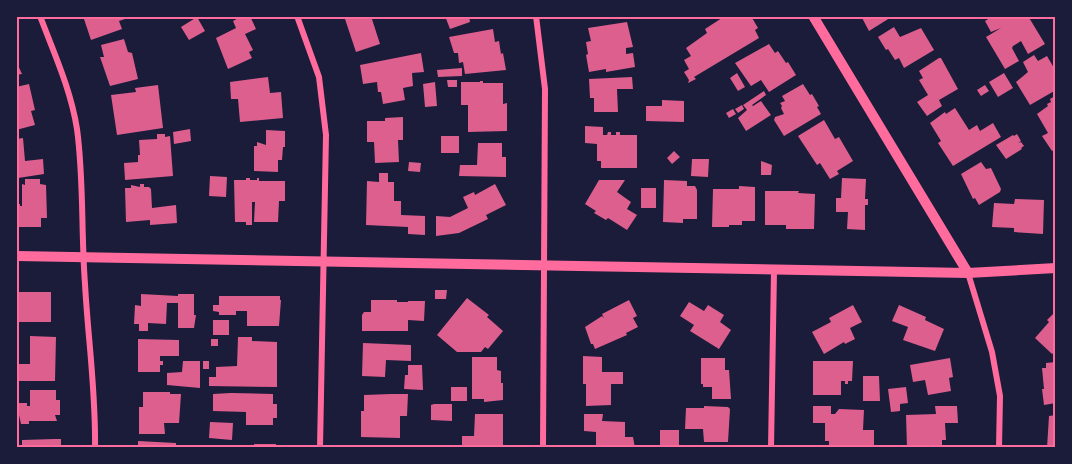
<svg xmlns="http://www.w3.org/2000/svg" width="1072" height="464" font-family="'Playfair Display',serif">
<rect width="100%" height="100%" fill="#1b1b3a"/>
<path fill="#dd5f8e" d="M83 16H131V17L119 21 122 29 91 40Z
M242 16H250L256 29 245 34 253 50 249 52 252 58 228 69 216 38 236 28 233 21Z
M344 16H371L380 44 356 52Z
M445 16H469L470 22 450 29Z
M725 16H751L758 28 755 30 759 38 694 77 696 79 688 83 689 80 684 72 689 69 684 60 691 56 686 48 707 33 705 29Z
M861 16H893L869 31Z
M993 16H1028L1045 44 1028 54 1021 41 1013 46 1012 48 1019 61 1005 69 986 37 1001 28 991 32 985 21Z
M197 17 205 31 189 40 181 27Z
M627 22 633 47 626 48V54L633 53 635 67 606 72V69L589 72 586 55 588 54 586 42 591 41 588 28Z
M894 27 900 37 921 28 934 50 904 68 899 58 895 60 888 49 886 50 878 37Z
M493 29 495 42 499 41 501 54 503 53 506 70 465 74 463 62 459 63 458 53H454L449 37Z
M124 39 128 52 132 53 138 79 110 86 100 57H104L101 45Z
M769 44 775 53 778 51 786 63 788 62 796 75 769 92 761 80 751 86 735 63Z
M421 53 424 72 412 73 413 86 403 88 405 100 383 104 381 92H378L377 82 363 84 360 65Z
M1034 55 1038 61 1047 56 1054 68 1056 67V90L1030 105 1016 82 1028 72 1023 62Z
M939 58H941L958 89 939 100 942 106 927 116 917 102 928 95 919 80 923 78 919 71Z
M16 61 22 74 16 75Z
M462 68V76L438 77 437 70Z
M737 73 745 87 738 91 730 78Z
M1004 73 1013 88 998 97 989 82Z
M268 77 270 93 281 92 283 118 240 122 238 99H231L230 82Z
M632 77 633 89H617L618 112H594V98H590L589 79Z
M447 80H457V87H448Z
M480 81H483V83H503V104L507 103V131L468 132V105H461V82H480Z
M435 82 437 106 425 107 423 84Z
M29 84 35 110 31 111 35 125 16 130V87Z
M803 84 810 95 812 94 819 106 817 107 821 114 784 136 774 120 775 117 784 114 781 108 782 106 780 103 785 101 782 96Z
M158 85 163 128 117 135 111 95 136 92 135 88Z
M985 85 989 91 981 96 977 90Z
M764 91 766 95 752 105 753 106 761 101 771 115 746 131 738 118 747 110 743 105Z
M1055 96 1056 149 1052 151 1042 136 1048 133 1037 114 1048 106 1047 104 1051 102 1050 99Z
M662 100 684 101V122L646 121V106H662Z
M742 105 744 109 738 113 735 109Z
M955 108 969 130 977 125 980 131 993 123 1001 137 953 166 938 143 941 141 930 123 945 112 946 114Z
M733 109 736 114 729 118 726 113Z
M403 117V140H398L399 162 375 163 374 142H367V121H385V118Z
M824 120 835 139 839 137 853 161 837 171 839 174 830 179 820 163 817 165 798 136Z
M585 126 603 127V135H607L608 132H611V135H616V132H620V135H637V168H601V161H597V144L585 143Z
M190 129 191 141 174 144 173 132Z
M266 130 285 131V147H283L282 160H278V172L254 171V146H257V142L266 145Z
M157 134H165V137L170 136 173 176 125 180 124 163 138 162V155H140L139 140 157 139Z
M1017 134 1021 141 1018 143 1021 142 1024 146 1021 148 1022 149 1006 159 996 145 1013 135 1014 136Z
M441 136H459V153H441Z
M23 138 25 161 43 159 44 174 18 178 16 176V139Z
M478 143H502V157H506V177L459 176 460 165H477Z
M674 151 680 157 672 164 667 158Z
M692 159H709L708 177 691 176Z
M761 161 772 165 771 175H761Z
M409 162 421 163 420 172 408 171Z
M981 162 986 169 991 168 1001 189 1000 192 979 205 975 198 973 199 961 174Z
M379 173H388V182H394V201H401V215L425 216V235L408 234V227L366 225 367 181 379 182Z
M210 176 227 177 226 197 209 196Z
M246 178H250V180H257V178H259V181H285V201H279L278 222H254L255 202H252V225H246V222H235L234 180H246Z
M842 178 866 179 865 199H868V205H865V230L847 229 848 212H836V198H841Z
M25 179H40V184L46 185 47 218H41V227H16V204H20V206H22V184L25 185Z
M599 180H625L617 192 631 202 627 209 637 215 627 230 608 218 606 220 594 213 596 211 585 204Z
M664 180 687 181V186H695L697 190V219H683V223L663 222Z
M140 184H144V187H149L151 189 152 208 176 205 177 223 150 225V220L126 222 125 188H131V185L140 187Z
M495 184 506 205 486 215 488 219 459 233 436 236V216L450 217 468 208 463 197 474 192 475 195Z
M739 186 755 187V221H742V225H729V227H712L713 189H739Z
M641 188H656V208H641Z
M765 191H799L798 193 815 194 814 229H786V225H765Z
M1015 199 1044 200 1043 234 1014 232V228L992 227 994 203 1014 204Z
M435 290H447L446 299H435Z
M16 292H51V322H19V301H16Z
M141 294 178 296V294H194V315H196L194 328H178V303H167L166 324 148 323V331H139V324H134L135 305 141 306Z
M219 296H280V300H281L279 326H247V311H236V315H219V312L213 311V305H219Z
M467 298 489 315 487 317 503 331 488 349 485 347 481 352H457L437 335Z
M371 300H397V302H408V301H425L424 321 408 320V331H362V315L364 312H371Z
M629 300 637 316 633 318 638 327 626 333 627 335 595 349 593 344H591L585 327 602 316 604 318 602 314Z
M689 302 704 311 708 305 724 315 720 322 731 330 719 349 690 331 694 325 680 316Z
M853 305 862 322 850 328 855 339 845 344 844 342 824 354 812 332 831 322 829 318Z
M899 305 926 317 925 320 944 329 935 351 903 340 908 327 892 321Z
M1056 311V350L1052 354 1035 338 1049 322 1047 320Z
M213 320H229V335H213Z
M30 336 56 337 55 381H18V364H30Z
M238 337H252V341L277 342V387L209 386V377H216V367L237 366Z
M138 339 179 340V356H160V361H163V365H160V372H138Z
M211 339H218V346H211Z
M363 343 411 345V361L386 360 385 377 362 376Z
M583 356 602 357V372H623V384H611V405L586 406V384H583Z
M472 357H497V370L501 371V383H503V400L484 402V399H472Z
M701 358H725V370H729L731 399H712V387H703V384H701Z
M950 358 953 377 949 378 951 391 928 395 925 380 913 382 910 365Z
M183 361H200V388L167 385V373L182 372Z
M203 361H209V369H203Z
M813 361H853L852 381H848V384H845V381H841V395H813Z
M1056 362V403L1044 405 1042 389H1044L1042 368H1046V363Z
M408 365H422L423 390 404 389 405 375H408Z
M863 376H879L880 401H863Z
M451 387H467V401H451Z
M906 387 908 403 900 404V411L891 412 888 389Z
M30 390H56V400H60V415H55L57 421H29V424H21L19 415H16V403H27V406H30Z
M143 392H170V394H181L179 423H164L165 434H139V407H143Z
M231 393 273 394V404H277V418H273V425H246V412L213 411V394Z
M391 394H408L407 416H400V438L361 437V411H364V395Z
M434 404H452V421L431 420V405Z
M704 406 728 407 730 409 728 442H704L703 429H685L686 408H704Z
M813 406H831V414H835L839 409 864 410 863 430H874V448H829V441H825V423H813Z
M935 406H957L958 423H945L946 440H942V448H907L906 415 936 414Z
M475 414H503V448H462V436H474Z
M584 414H603L602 421 625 422V437H633L635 448H596V432L584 431Z
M1056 415V448H1047L1049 416Z
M210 422 233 423 232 440 209 438Z
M660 430H679V446H660Z
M54 439H61V448H22V440Z
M138 441 176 443V448H138Z
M254 444H276V448H254Z
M360 445H388V448H360Z"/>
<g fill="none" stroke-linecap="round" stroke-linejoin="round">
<path stroke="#ff6b9d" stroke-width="6" d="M40 16C54 53 71 90 77 129 84 180 81 232 85 284 88 339 96 392 95 448
M297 16 319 77 326 135 320 448
M536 16 545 89 543 448
M968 273 992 352 1000 396 999 448
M771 448 774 271"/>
<path stroke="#ff6b9d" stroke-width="10" d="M813 16 968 273
M16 256 968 273 1056 268"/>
</g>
<rect width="1072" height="464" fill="none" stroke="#1b1b3a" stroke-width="36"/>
<rect x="18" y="18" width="1036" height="428" fill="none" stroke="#ff6b9d" stroke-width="2"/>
</svg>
